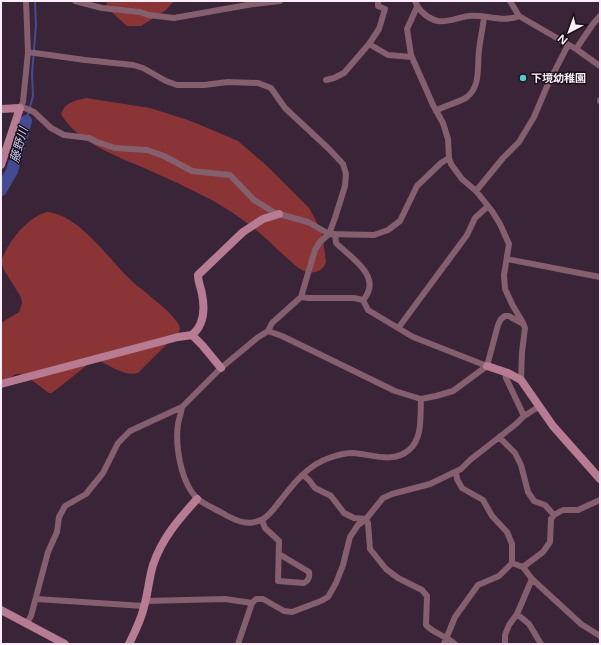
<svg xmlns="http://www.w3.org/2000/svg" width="601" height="645" font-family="'Varela Round','Noto Sans JP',sans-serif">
<rect width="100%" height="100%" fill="#392438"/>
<path fill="#8b3436" d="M107 1H174L166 10 141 26H127L106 7Z
M86 98 150 108 191 121 238 141 267 166 309 208 322 232 326 262C323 271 314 275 304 271 297 268 285 256 278 250 265 237 251 225 236 215 208 196 175 182 144 168 115 155 78 143 61 114 65 102 75 101 86 98Z
M47 212C81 215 110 262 134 283 147 294 171 311 179 325L180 329 179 332 138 373C125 377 109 365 98 360L91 362 52 393H49C42 388 23 371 16 374 10 377 6 383 1 387V323L19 312 22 303 21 297 4 270 1 261C9 241 26 218 47 212Z"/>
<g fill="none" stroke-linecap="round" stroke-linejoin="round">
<path stroke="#424c95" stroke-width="2" d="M26 121 33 96 32 74 36 25 35 1"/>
<path stroke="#424c95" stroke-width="12" d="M1 190 12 171 26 121"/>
<path stroke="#855f6d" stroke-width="6" d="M26 1 28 52 23 102 20 108H25L34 112 51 128 64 135 89 138 97 142 115 148 147 150 164 156 192 171 230 175 254 200 275 213 308 222 329 234 374 235 388 230 400 221 417 186 441 163 449 158
M75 1 102 8 140 12 148 15 174 18 253 4 280 1
M415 1C418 10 428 19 438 21 447 23 459 17 469 16 485 14 503 23 519 16
M510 1 519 16 576 49 600 66
M417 7 407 29 411 55 433 105 443 123 448 139 449 158 451 164 462 179 476 191 492 211 500 224 509 244 504 275 505 289 513 306 522 321 525 328 522 352 521 380
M369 44 388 55 412 57
M576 49 593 24 600 16
M326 80 334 78 344 73 369 44 379 29 385 9 378 6V1
M600 100V101
M436 111C445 105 459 103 467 97 481 86 477 66 479 51 480 39 483 28 484 17
M476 191 503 158 519 142 534 117 548 84 568 45
M335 234 336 243C350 257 384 277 363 300
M507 259 600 277
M301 297 308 298H354L363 300 368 310 413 337 487 366
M399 327 467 235 475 218 488 206
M268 331 282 336 395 391 421 399 436 396 453 391 487 366 498 325 501 319 505 316H509L523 324
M505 372 506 378 524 416
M182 407C181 413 179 419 178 424 175 446 181 484 198 499 205 505 216 509 224 514 236 521 248 526 261 520 269 517 275 507 280 501 294 483 308 465 329 458 337 455 345 453 353 453 371 454 393 464 409 450 423 438 420 416 421 399
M499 437 515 453 521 465 528 492 534 501 545 505 554 515
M456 472 457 479 462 488 483 500 492 516 507 532 512 544V563
M303 475 309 480 315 488 331 496 344 513 354 518 366 519
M366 519 368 523 370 549 386 569 398 578 422 590 427 596 426 625C434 634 447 636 455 644
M262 520 265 528 279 541 278 581 304 583C309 580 310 577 309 572L279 554
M523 567 543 552 550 542 551 519 554 515 563 510H578L600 500
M36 599 144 606
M145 601 225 599 252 603
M517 614 529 624 541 644
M27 623 31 616 48 552 57 532 59 517 65 506 86 494 103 473 118 443 130 431 182 407 221 368 257 338 268 331 272 323 301 297 315 250 320 242 329 234 335 218 345 186 346 174 343 164 329 149 285 108 271 88 258 83 228 82 204 85H177L166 81 143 68 133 65 85 60 28 52
M238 644 252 603 256 599H263L284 611 292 612 321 601 328 597 336 583 343 565 350 537 358 525 366 519 383 498 392 494 430 484 461 469 470 460 516 424 524 416 540 406
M444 644 455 617 478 585 499 576 512 563 523 567 532 579 581 624 600 636
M505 644V635L509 625 517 614 532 579"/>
<path stroke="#b77b92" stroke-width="8" d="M1 109 20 108 1 165
M192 335C204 325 205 309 202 294 201 288 198 282 198 275L243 232 263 219 279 214
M487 366 508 373 521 380 553 426 600 479
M1 384 178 337 192 335 202 345 221 368
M1 610 65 644
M129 644C135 632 141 620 144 607 148 593 149 578 153 565 162 538 179 519 197 499"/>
</g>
<circle fill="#52cdcc" stroke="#1a111a" stroke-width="1.5" cx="523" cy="78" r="4"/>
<g text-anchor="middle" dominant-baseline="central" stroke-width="3" stroke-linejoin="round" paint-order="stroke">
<g font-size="11" font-weight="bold" fill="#fbedfa" stroke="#1a111a" text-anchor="start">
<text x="531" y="78">下境幼稚園</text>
</g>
<g font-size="12" font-style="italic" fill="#c2cbf5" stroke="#1a111a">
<text transform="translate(19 145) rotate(-74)">藤野川</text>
</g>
</g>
<rect width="601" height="645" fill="none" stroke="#fbedfa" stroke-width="4"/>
<g transform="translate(569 32) rotate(221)" stroke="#1a111a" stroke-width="3" paint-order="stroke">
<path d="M0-3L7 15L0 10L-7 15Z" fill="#fbedfa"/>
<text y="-6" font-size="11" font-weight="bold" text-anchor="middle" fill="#fbedfa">N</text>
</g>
</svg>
